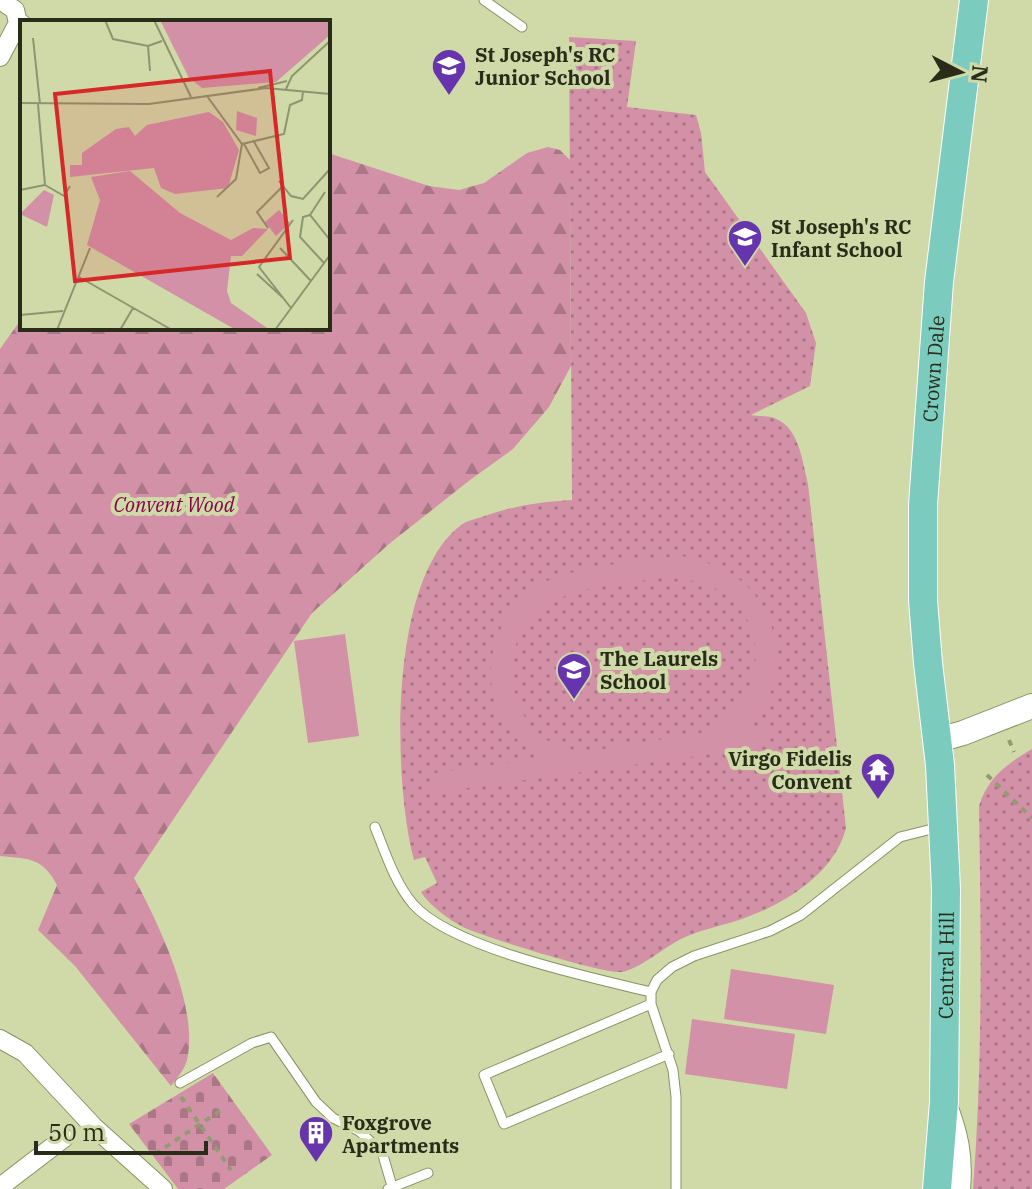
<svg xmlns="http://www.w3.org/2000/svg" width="1032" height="1189" font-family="'IBM Plex Serif',serif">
<defs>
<pattern id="forest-firs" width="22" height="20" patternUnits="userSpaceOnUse" patternTransform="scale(2)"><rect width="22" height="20" fill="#d391a7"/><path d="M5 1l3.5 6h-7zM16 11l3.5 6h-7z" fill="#ab7787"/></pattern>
<pattern id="cemetery-stones" width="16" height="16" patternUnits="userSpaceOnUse" patternTransform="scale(2)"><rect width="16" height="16" fill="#d391a7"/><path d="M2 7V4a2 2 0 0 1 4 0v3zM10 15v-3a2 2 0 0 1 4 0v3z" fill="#ab7787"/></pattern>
<pattern id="park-dots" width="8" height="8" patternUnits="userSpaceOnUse" patternTransform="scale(2)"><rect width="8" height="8" fill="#d391a7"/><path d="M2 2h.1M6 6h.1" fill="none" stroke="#ab7787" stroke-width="1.8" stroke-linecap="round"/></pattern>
</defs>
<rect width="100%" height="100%" fill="#d0daa9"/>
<path fill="url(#forest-firs)" d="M548 147 560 150 570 160 571 366 549 407 513 449 470 480 389 544 312 613 134 878C159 924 199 1008 187 1060 185 1069 177 1078 171 1086L75 966 38 930 57 885C42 857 29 859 0 856V349L22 318V328H328V153L429 186 459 190 484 183 527 153Z"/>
<path fill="url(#cemetery-stones)" d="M213 1073 272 1155 224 1189H178L129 1124Z"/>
<path fill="url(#park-dots)" d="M569 37 636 41 627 107 696 115 701 133 705 172 806 313 816 343 810 386 751 415C757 416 765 416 771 417 799 424 802 460 808 484L846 828C834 875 783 905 739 920 720 926 700 930 681 939 665 947 639 969 622 972 603 974 484 937 463 927 448 919 430 906 421 892L437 883 425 857 414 860C393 781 388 581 460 526 465 521 475 519 482 517 512 506 540 502 572 500Z
M1032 749V1189H973C983 1061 981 934 979 806 988 777 1007 764 1032 749Z"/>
<path fill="#d391a7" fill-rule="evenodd" d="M682 556C705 561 726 568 744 583 777 613 788 669 763 707 759 714 753 721 748 727L766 725 769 746 432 793 429 774 539 758C529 749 517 741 508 729 474 679 492 611 545 582 573 567 649 559 682 556ZM662 578C690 578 721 584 740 608 772 650 752 713 706 732 678 737 649 741 621 746 610 747 597 751 585 751 512 751 486 648 544 607 576 585 624 584 662 578Z
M345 634 359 736 308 743 294 641Z
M731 969 834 985 826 1034 724 1019Z
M692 1019 795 1034 787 1089 685 1074Z"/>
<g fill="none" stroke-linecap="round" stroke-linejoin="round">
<defs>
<path id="service" d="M484 0 522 27
M375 827C385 852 395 883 413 904 451 948 592 978 651 992
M651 1004 484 1075 504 1124 669 1054
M180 1083 252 1043 271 1037 316 1102 333 1118 359 1131 382 1152 392 1186
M388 1189 428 1173
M676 1189V1097L673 1070 651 1004V992L657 980 672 967 694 956 770 931 801 915 900 837 940 827"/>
<path id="minor" d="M0 0 15 10 18 23 22 24
M0 57 18 23
M0 1039 25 1053 94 1127 163 1189
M0 1187 64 1138"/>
<path id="tertiary" d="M945 1103C957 1134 962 1156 959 1189"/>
<path id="secondary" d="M938 740 963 733 1032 706"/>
<g id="primary">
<path id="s1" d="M937 1189 944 1102 946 889 940 765 928 663 923 600V505L939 282 974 0"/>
</g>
</defs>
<use href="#service" stroke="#889263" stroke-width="11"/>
<use href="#minor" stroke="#889263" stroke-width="20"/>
<use href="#tertiary" stroke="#889263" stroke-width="24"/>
<use href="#secondary" stroke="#889263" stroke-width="26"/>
<use href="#primary" stroke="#fff" stroke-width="30"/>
<path stroke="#939a74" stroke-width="4" stroke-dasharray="6 6" stroke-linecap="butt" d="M1009 740 1014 752
M987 775 1032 818
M181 1097 231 1170
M155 1154 220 1111"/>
<use href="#service" stroke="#fff" stroke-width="9"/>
<use href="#minor" stroke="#fff" stroke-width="18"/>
<use href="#tertiary" stroke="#fff" stroke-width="22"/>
<use href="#secondary" stroke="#fff" stroke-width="24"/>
<use href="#primary" stroke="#7bcbbe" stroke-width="28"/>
</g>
<defs>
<symbol id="school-pin" viewBox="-11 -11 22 30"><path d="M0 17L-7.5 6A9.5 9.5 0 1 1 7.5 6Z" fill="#6635ad" stroke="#d0daa9"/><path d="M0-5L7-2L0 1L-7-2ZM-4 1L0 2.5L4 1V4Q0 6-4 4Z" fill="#fff"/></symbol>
<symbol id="temple-pin" viewBox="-11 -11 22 30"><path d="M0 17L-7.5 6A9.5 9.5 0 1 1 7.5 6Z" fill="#6635ad" stroke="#d0daa9"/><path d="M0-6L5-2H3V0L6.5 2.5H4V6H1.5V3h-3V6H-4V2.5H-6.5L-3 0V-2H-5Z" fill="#fff"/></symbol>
<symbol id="building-pin" viewBox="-11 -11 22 30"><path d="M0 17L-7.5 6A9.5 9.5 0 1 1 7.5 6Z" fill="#6635ad" stroke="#d0daa9"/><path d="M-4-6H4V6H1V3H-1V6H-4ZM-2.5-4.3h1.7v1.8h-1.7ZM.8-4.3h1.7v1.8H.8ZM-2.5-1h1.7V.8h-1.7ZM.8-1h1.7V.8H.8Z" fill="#fff"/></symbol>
</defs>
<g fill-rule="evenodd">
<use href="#school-pin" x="429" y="46" width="40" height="54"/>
<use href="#school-pin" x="725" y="217" width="40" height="54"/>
<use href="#school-pin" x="554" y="650" width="40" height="54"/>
<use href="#temple-pin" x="858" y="750" width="40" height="54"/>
<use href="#building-pin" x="296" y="1113" width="40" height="54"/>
</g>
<g text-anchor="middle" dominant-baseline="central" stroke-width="8" stroke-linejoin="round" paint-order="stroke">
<g font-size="20" font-weight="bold" fill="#282c19" stroke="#d0daa9" text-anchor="start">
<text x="475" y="54">St Joseph's RC<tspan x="475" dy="23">Junior School</tspan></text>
<text x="771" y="226">St Joseph's RC<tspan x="771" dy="23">Infant School</tspan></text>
<text x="600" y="658">The Laurels<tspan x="600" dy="23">School</tspan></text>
<text x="852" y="758" text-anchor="end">Virgo Fidelis<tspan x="852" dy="23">Convent</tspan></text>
<text x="342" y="1122">Foxgrove<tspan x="342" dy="23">Apartments</tspan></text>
</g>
<g font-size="20" fill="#282c19" stroke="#d0daa9">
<text stroke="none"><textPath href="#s1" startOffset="822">Crown Dale</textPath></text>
<text stroke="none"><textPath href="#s1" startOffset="224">Central Hill</textPath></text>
</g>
<g font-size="20" font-style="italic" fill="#850349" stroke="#d0daa9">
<text x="174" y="504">Convent Wood</text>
</g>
</g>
<g transform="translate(20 20)">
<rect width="310" height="310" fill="#d0daa9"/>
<path d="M110 151 160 193 211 220 233 208 248 209 222 236H211L207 271 211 283 250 310H216L67 225 80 180 71 157ZM24 170 34 175 27 207 0 194Z" fill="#d391a7"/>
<path d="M259 190 270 203 256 216 245 202Z" fill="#d391a7"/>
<path d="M140 0H310V15L256 62 182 68 169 58ZM189 92 203 102 219 130 208 168 155 174 141 168 134 148 50 157V145H62V133L96 109 109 107 115 116 127 105Z" fill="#d391a7"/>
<path d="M217 91 237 98 236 116 216 110ZM175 107 190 168H187L182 150 169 159 153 155 143 130 149 112ZM161 112 172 117 180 141 169 155 154 151 147 130 149 118Z" fill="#d391a7" fill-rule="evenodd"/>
<path fill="none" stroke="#8d946f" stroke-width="2" d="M85 0 93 19 128 26 142 21M134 0 171 77M13 18 20 84M128 26 130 51M238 68 267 61M266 69 272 56 310 21M187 76 222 124 264 114 270 85 282 80 283 71M0 83 129 84 246 68 310 74M224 124 240 153 249 148 233 120M259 161 271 176 283 179 310 149M25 165 44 176 50 166M0 170 25 165 18 84M197 177 216 159 222 124M290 195 305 172M248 208 237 192 262 167M260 228 291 261M304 243 280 217 283 197 290 195 310 220M237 254 262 277M59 257 152 310M271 288 239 247 273 200M0 295 43 291M37 310 70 228M100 310 113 288M255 310 310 235"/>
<path fill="#d62828" fill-opacity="0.15" stroke="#d62828" stroke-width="4" d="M250 51 270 238 55 261 35 74Z"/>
<rect width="310" height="310" fill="none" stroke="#282c19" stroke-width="4"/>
</g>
<g transform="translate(960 72) rotate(96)" stroke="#d0daa9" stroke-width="6" paint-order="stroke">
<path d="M0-6L14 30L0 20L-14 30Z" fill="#282c19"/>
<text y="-12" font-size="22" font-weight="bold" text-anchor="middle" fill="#282c19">N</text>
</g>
<path d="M36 1141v12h170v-12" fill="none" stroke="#282c19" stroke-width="4"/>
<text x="48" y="1141" font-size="24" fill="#282c19" stroke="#d0daa9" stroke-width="6" paint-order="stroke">50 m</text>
</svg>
